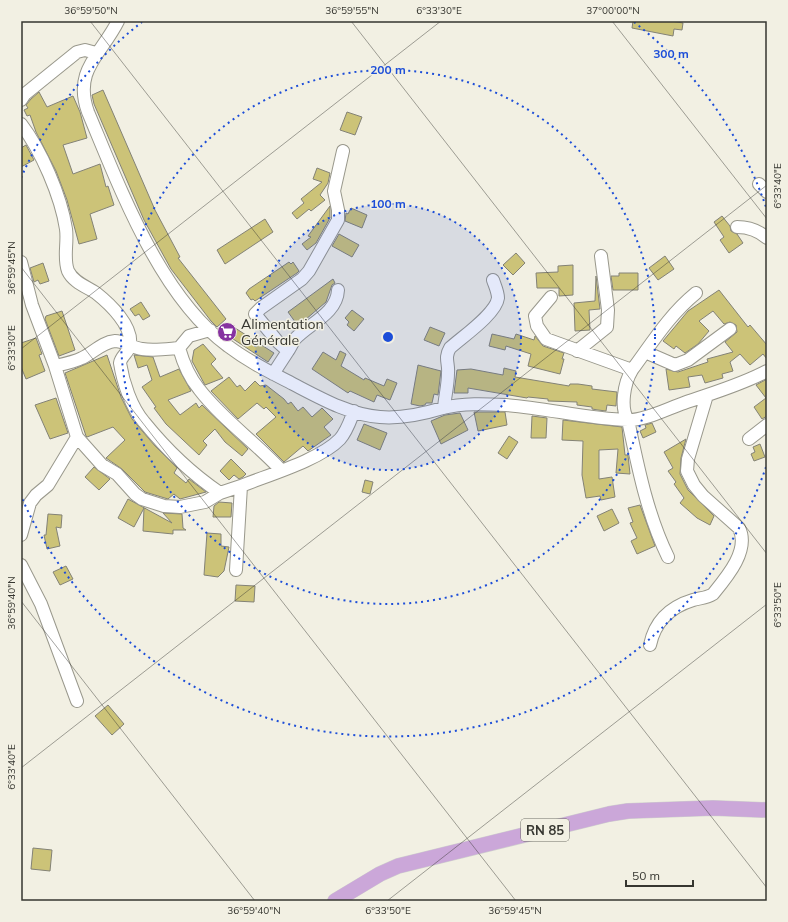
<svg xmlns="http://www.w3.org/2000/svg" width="788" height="922" font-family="Mulish,sans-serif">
<rect width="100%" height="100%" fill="#f2f0e3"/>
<path fill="#ccc378" stroke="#838276" d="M633 21H671L683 23 682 30 674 29 673 36 632 28Z
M103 90 155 210 180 257 178 258 226 319 217 327 211 321 171 269 144 220 94 104 92 95Z
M39 92 47 107 73 96 80 112 87 138 63 145 73 174 100 164 106 187 108 186 114 205 90 214 97 239 79 244 67 200 56 171 36 132 30 115 27 116 24 110 28 108 26 105 31 99Z
M347 112 362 117 355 135 340 130Z
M26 145 34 160 21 167V148Z
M317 168 330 173 328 183 320 195 325 200 311 211 309 209 297 219 292 213 304 203 301 199 322 182 313 179Z
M330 206V218L316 243 307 250 302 244 311 237 308 236Z
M351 208 367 215 362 228 345 221 346 213 348 214Z
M722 216 730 226 731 231 737 234 743 243 729 253 720 240 724 237 714 222Z
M265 219 273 232 225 264 217 250Z
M339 234 359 245 352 257 332 246Z
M516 253 525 263 513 275 503 265Z
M665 256 674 269 658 280 649 268Z
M289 262 291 264 293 262 299 271 297 273 255 301 253 299 251 300 246 293 249 289Z
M43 263 49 281 40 284 38 280 34 282 30 268Z
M573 265V295L559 296V288H537L536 273 558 272V266Z
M619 273H638V290H613L611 276H619Z
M596 276 600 309 589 310 590 330 575 331 574 303 595 301Z
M333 279 335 283 332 285 326 302 298 326 288 312Z
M719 290 748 327 750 325 767 345V359L763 354 750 365 740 354 730 362 733 371 722 374 723 378 705 383 702 375 688 377 690 387 669 390 666 369 678 372 708 362 707 359 733 352 725 342 737 332 736 325 730 322 724 324 713 311 699 321 709 331 698 344 685 353 676 346 674 349 663 341 688 311Z
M141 302 150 316 143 320 139 314 135 316 130 309Z
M352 310 364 319 354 331 347 325 349 322 345 318Z
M62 311 75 350 59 356 45 319 46 316Z
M232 326 274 353 268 362 227 335Z
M430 327 445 333 439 346 424 340Z
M492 334 514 339 516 334 534 340 535 336 543 346 564 353 562 359H564L560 374 528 366 531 354 506 346 505 350 489 346Z
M36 338 42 354 39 355 45 371 26 379 21 367V343Z
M203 344 216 359 211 364 223 378 205 385 192 361 194 350Z
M340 351 346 354 341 366 364 380 365 378 384 386 387 379 397 383 390 400 377 395 374 402 350 391 348 393 312 369 323 352 336 360Z
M107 355 121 397 132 419 155 446 177 468 174 473 186 483 189 479 206 492 180 499 174 494 168 499 145 492 122 469 106 458 125 440 113 427 87 437 86 436 65 373Z
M134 355 153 357 160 377 179 369 191 391 168 400 180 415 196 403 199 408 202 405 248 449 242 456 225 442 215 429 203 441 207 445 199 455 166 424 154 408 156 407 142 387 152 380 147 365 138 368Z
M418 365 441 371 438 395 434 394 432 403H426L425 405 420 406 411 404Z
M504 368 516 371 515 377 569 386 570 384H578L592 386V389L617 392 616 406 607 405 606 411 598 410 592 409V407L577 405V402L548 401V399L528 397 527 398 468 388V393H454L457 370 471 369 503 375Z
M229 377 237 387 240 385 245 391 255 381 260 386 266 385 284 399 288 404 291 402 298 411 303 407 312 417 322 408 333 419 324 427 331 435 308 451 303 446 284 462 256 434 276 417 266 407 264 409 257 403 238 419 211 391Z
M767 379V416L762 419 754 407 766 398 756 385Z
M56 398 68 433 50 439 35 405Z
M474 412H505L507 425 478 431Z
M460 413 468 430 441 444 431 421 445 415Z
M532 416 547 418 546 438H531Z
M563 420 622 427 625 455H628L630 474 616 473 618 449 599 450V479L612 477 615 497 601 500 600 496 586 498 582 475 583 441 562 440Z
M652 423 656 432 643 438 640 431 646 428 645 425Z
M364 424 387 433 380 450 357 440Z
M509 436 518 442 507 459 498 453Z
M686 439 681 458 680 474 688 490 714 516 710 525 697 518 680 503 684 498 674 484 676 482 668 471 673 468 664 452Z
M760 444 765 457 754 461 751 454 755 452 753 447Z
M231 459 246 474 243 477 239 479 234 475 229 480 220 471Z
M94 467 110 479 99 490 85 477Z
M365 480 373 482 370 494 362 492Z
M128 499 172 523 163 513 182 514 183 528 186 530H173V534L143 531 144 508 134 527 118 518Z
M219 502 232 503 231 517H213L214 506Z
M640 505 655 546 637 554 631 541 637 538 630 523 633 522 628 508Z
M612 509 619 523 604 531 597 516Z
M48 514 62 515 61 528 56 527 60 546 47 549 44 535H46Z
M207 533 221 534V546L229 547 224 571 218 577 204 575Z
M66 566 73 579 60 585 53 572Z
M236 585 255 586 254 602 235 601Z
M108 705 124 724 112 735 95 716Z
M33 848 52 850 50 871 31 869Z"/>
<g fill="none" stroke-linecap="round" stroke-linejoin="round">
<defs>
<path id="minor" d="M118 21C101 55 73 70 88 112 120 188 160 297 228 346 249 362 270 372 293 384 320 398 350 415 380 417 401 419 423 414 443 408 463 403 485 404 506 405 547 408 587 419 628 420 644 421 669 408 684 403 712 393 741 385 767 371
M21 100 25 94 77 52 85 50 96 53
M21 124C41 150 61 196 66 229 68 243 63 258 68 271 73 282 87 287 96 293 110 304 133 326 130 345 129 352 121 356 120 363 123 382 131 407 144 422 165 448 192 474 220 493
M759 184 767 192
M737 227C748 227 759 231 767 238
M21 262 32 305 55 366 77 437 102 465 117 474 135 494 142 499 164 506 180 507 205 502 220 493 241 486
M551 297 535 316 537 326 546 339 632 370C624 383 620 408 628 420 638 467 647 514 668 557
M210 330 189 336 179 348C183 362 189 377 199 389 222 419 255 442 281 470
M288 351C290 348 292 344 294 340 308 324 337 314 338 290
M577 351 607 327 608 310 601 256
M645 352 675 365 688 360 730 329
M55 366C64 364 74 362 82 358 93 353 102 342 115 341 123 341 133 348 142 349 154 351 167 349 179 348
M632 370C652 343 669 315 696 293
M273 374 288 351 278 342 255 314 261 308 302 279 309 271 338 220V210L334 191 343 151
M444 408C445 396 448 385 448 373 449 363 444 358 450 348 462 337 496 314 498 298 498 292 495 286 493 280
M749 439 767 425
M21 535 30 503 36 495 48 485 77 437
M21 565 41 604 77 701
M236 570 241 486C268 475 320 460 340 439 347 431 350 421 354 411
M650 645C655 621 670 607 693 600 700 598 707 598 713 594 727 577 750 550 739 528L703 496 694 485 687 471 688 459 707 395"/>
<path id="major" d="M335 901 380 874 398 866 609 814 628 811 713 808 767 810"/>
</defs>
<use href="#minor" stroke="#99988c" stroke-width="14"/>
<use href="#major" stroke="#cfcfcd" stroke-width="16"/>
<use href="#minor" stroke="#fff" stroke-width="12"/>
<use href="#major" stroke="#cba7d9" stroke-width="15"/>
</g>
<path fill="none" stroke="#363630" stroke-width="1" stroke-opacity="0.45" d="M90 21 767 888M351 21 767 554M612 21 767 219M21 267 516 901M21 349 441 21M21 601 255 901M21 768 767 185M387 901 767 604"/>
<circle cx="388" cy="337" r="133" fill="#1d4ed8" fill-opacity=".12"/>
<g fill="none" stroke="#1d4ed8" stroke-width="2" stroke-dasharray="2 4">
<circle cx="388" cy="337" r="133"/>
<circle cx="388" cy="337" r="267"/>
<path d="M766 467A400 400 0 0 1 21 496M21 178A400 400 0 0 1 142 22M634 22A400 400 0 0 1 766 207"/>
</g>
<defs>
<symbol id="supermarket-disc" viewBox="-11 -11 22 22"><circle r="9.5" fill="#8632a1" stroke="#f2f0e3"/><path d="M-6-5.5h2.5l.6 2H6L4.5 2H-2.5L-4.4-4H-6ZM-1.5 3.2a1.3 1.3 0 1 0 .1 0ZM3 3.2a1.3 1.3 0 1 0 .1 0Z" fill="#fff"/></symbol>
</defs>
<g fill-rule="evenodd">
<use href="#supermarket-disc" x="216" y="321" width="22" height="22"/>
</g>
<g text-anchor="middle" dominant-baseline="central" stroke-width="3" stroke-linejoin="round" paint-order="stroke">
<rect fill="#f2f0e3" stroke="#6e6e66" stroke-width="1" x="521" y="819" width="48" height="22" rx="3"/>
<g font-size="13" font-weight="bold" fill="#363630">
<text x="545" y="830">RN 85</text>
</g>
<g font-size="14" fill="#363630" stroke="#f2f0e3" text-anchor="start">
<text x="241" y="324">Alimentation<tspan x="241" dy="16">Générale</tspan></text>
</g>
</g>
<circle cx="388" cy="337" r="6" fill="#1d4ed8" stroke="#f2f0e3" stroke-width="2"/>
<g font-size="12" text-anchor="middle" font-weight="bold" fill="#1d4ed8" stroke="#f2f0e3" stroke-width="3" stroke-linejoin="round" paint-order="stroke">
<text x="671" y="58">300 m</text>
<text x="388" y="74">200 m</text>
<text x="388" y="208">100 m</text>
</g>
<rect width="788" height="922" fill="none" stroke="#f2f0e3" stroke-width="44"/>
<path d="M626 880v6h67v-6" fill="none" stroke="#363630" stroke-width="2"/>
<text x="632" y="880" font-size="12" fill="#363630" stroke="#f2f0e3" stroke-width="3" paint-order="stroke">50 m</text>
<rect x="22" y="22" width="744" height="878" fill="none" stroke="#363630" stroke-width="1.5"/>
<g font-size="10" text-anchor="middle" fill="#363630">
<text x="91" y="14">36°59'50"N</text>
<text x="352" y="14">36°59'55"N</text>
<text x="439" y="14">6°33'30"E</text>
<text x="613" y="14">37°00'00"N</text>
<text transform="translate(777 186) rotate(-90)" y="4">6°33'40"E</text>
<text transform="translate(11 268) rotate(-90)" y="4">36°59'45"N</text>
<text transform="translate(11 348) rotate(-90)" y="4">6°33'30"E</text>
<text transform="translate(11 603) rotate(-90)" y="4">36°59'40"N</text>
<text transform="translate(777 605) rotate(-90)" y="4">6°33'50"E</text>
<text transform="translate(11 767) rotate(-90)" y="4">6°33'40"E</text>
<text x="254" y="914">36°59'40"N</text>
<text x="388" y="914">6°33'50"E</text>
<text x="515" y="914">36°59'45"N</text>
</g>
</svg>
